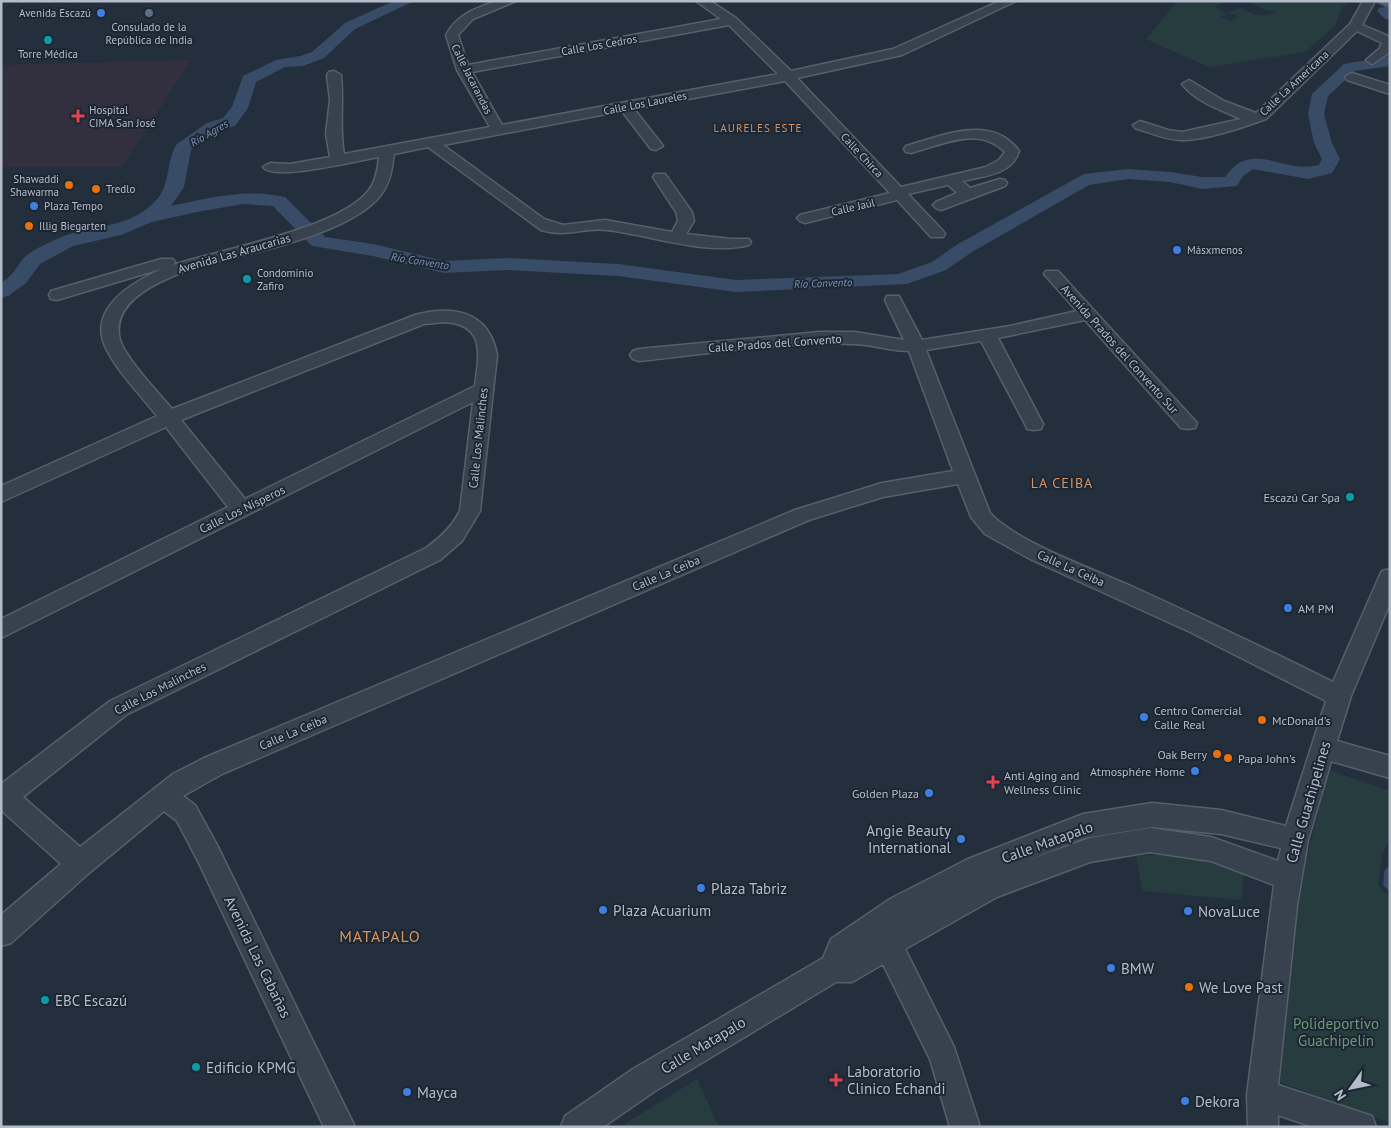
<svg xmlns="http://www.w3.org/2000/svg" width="1391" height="1128" font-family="'PT Sans',sans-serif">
<rect width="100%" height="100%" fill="#242f3e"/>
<path fill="#32303f" d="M191 60 122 167H1V65Z"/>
<path fill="#263c3f" d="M1177 1H1218L1222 3 1214 6 1227 14 1220 17 1230 21 1239 17 1228 13 1239 8C1254 14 1261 19 1276 12L1264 9 1248 1H1348L1341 9 1335 26 1305 52 1209 67 1146 39Z
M1329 770 1390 791V837L1382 856 1378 885 1390 898V1123L1280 1082 1282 997 1303 872Z
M1188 852 1244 868 1242 900 1142 891 1136 856Z
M697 1079 719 1127H620Z"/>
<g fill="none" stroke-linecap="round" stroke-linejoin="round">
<path stroke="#394c67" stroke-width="5.5" d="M1390 869 1387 872 1386 884 1390 888"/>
<path fill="#394c67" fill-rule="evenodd" d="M394 1H414L355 29 324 58 303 66 285 67 256 82 248 108 235 126 219 131 191 150 184 187 171 206C208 198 247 188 285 197L325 237 373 244 444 261 506 258 618 264 736 280 898 274 932 262 958 244 1084 174 1128 169 1170 172 1202 177H1225C1252 138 1283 175 1319 165L1322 159 1314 143 1308 114 1312 94 1344 64 1390 56V66L1355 71 1328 96 1324 114 1332 143 1340 159 1332 173 1308 179 1253 169 1243 176 1237 186 1202 189 1170 182 1128 179 1089 185 972 252 946 270 907 284 736 292 618 276 506 270 444 273 373 256 312 246 273 206 243 204 197 212 152 222 121 235 73 246 40 264 26 283 8 296 1 298V283C15 274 15 268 24 258 31 250 47 244 57 239 90 223 131 231 158 198 171 182 166 160 177 144L207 123 223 118 232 107 243 76 276 60 300 56 312 52 345 23Z
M1390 6V20L1385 19 1377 11 1379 8Z"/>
<defs>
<path id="minor" d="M497 1H516L473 19 458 35 468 65 721 19 696 1H710L736 18 791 71 893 49 1000 1H1016L902 55 797 78 901 187 986 167 999 160 1005 152C977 125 943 145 911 153L906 152 904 149 906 146C942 136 992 113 1019 151 1012 175 983 176 962 181L970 188 1000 179 1005 180 1007 183 1005 186 941 210 936 208 933 205 936 202 957 193 948 185 908 194 943 231 945 234 943 237H931L897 200 805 223 800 221 797 218 800 215 890 193 785 81 634 109 663 146 656 150 651 149 622 111 443 145 544 219 563 225 605 220 672 232 678 221 676 212 653 177 655 174H665L692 212 694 221 686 234 731 239H749L751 242 749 245C705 256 651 235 607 230 582 227 568 238 541 230L428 147 394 154C392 169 390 184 380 196 358 223 304 239 272 248 233 259 104 279 120 340 126 359 159 393 172 409L415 315C453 305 489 311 497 355L480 511 462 541 440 560 126 715 23 797 80 847 173 774 204 758 795 510 882 483 953 471 909 351C890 351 871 344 852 344 785 341 707 354 639 361L633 359 630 355 633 351 639 349 819 332H855L904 340 885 300 887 296H899L901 300 922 340 1010 326 1077 311 1044 274 1046 271H1058L1197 423 1195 428 1188 429 1181 428 1085 320 998 338 1043 424 1041 429 1034 430 1027 429 1025 424 981 341 926 350 990 513C1016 542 1093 569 1131 586 1199 617 1266 649 1333 682L1379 577 1382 571 1390 569V603L1351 696 1337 741 1390 756V778L1331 761 1308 840 1297 905 1278 1085 1372 1116 1376 1127H1313L1278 1115V1127H1248L1247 1095 1274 885 1211 861 1150 852 1090 862 997 897 905 949 954 1047 980 1127H950L930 1059 883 964 852 982H836L655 1091 603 1127H561L565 1116 633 1069 823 958 831 939 890 899 968 859 1083 814 1152 803 1221 810 1286 826 1326 701 1190 632 1032 560 985 534 971 517 958 484 883 497 809 520 222 774 183 796 195 805 217 845 355 1127H324L199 863 177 821 164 811 89 873 11 943 1 946V915L61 864 1 810V784L110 701 426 548C440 538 452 527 460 511L473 402 1 638V619L228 507 166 427 1 502V486L157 416C141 395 111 365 103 341 92 304 137 280 164 268L57 300 51 299 49 295 51 291 161 259H173L175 262 173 265C221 249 340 229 369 190 376 181 378 168 379 157 360 160 273 182 263 167L270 163 290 164 330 157 326 134 330 100 327 75 329 72 334 71 341 75C344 103 339 127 344 154L490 127 457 70 446 35C457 15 475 8 497 1ZM729 25 778 74 502 125 472 72ZM445 322C486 325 479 355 475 386L245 499 181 420 424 324ZM1152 827 1221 834 1281 848 1278 861 1211 837 1150 828 1090 838 1026 861 1084 838Z
M1363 1H1375L1362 25 1390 37V52L1372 64 1366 60 1379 49 1382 43 1357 31 1266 119C1244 127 1203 141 1180 140 1164 139 1150 133 1135 128L1133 125 1140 121 1168 130 1182 132 1241 119C1221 110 1196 102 1182 84L1189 80 1224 101 1256 113 1350 24Z
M1352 73 1390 85V94L1347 80 1345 77Z"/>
<path id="major" d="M1375 1H1390V8Z"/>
</defs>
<use href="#minor" stroke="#565f6c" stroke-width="3"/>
<use href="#major" stroke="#414a57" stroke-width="3"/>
<use href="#minor" fill="#38414e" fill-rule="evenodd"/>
<use href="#major" fill="#56606e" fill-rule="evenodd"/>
</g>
<g fill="#3f7fe0" stroke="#1d2633" stroke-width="2">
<circle cx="101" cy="13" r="5"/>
<circle cx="34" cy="206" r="5"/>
<circle cx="1177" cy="250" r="5"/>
<circle cx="1288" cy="608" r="5"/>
<circle cx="1144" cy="717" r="5"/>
<circle cx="1195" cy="771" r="5"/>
<circle cx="929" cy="793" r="5"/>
<circle cx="961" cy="839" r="5"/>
<circle cx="701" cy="888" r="5"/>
<circle cx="603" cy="910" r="5"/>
<circle cx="1188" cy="911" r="5"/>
<circle cx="1111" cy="968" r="5"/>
<circle cx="407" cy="1092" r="5"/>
<circle cx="1185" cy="1101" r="5"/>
</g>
<circle fill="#5c6f8a" stroke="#1d2633" stroke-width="2" cx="149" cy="13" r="5"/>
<g fill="#0f9aa8" stroke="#1d2633" stroke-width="2">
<circle cx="48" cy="40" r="5"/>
<circle cx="247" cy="279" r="5"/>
<circle cx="1350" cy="497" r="5"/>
<circle cx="45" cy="1000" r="5"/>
<circle cx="196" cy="1067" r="5"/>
</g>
<g fill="#e0444e" stroke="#1d2633" stroke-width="2">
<path d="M75.5 108.5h5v5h5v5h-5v5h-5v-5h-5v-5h5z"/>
<path d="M990.5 774.5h5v5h5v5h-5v5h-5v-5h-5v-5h5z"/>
<path d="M833.5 1072.5h5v5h5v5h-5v5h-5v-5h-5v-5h5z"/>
</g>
<g fill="#e8710a" stroke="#1d2633" stroke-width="2">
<circle cx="69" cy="185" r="5"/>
<circle cx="96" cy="189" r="5"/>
<circle cx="29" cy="226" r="5"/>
<circle cx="1262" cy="720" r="5"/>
<circle cx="1217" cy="754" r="5"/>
<circle cx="1228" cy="758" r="5"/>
<circle cx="1189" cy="987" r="5"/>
</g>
<g text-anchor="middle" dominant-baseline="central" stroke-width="4" stroke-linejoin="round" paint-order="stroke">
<g font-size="11" fill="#b4bcc9" stroke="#1d2633" text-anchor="start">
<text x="91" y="13" text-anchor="end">Avenida Escazú</text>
<text x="149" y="27" text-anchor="middle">Consulado de la<tspan x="149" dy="13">República de India</tspan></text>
<text x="48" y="54" text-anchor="middle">Torre Médica</text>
<text x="89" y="110">Hospital<tspan x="89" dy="13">CIMA San José</tspan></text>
<text x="59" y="179" text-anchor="end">Shawaddi<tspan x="59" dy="13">Shawarma</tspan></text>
<text x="106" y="189">Tredlo</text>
<text x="44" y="206">Plaza Tempo</text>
<text x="39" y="226">Illig Biegarten</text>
<text x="1187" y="250">Másxmenos</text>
<text x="257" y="273">Condominio<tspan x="257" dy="13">Zafiro</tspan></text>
</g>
<g font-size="11" fill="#b4bcc9" stroke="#1d2633">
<text transform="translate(599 45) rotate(-10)">Calle Los Cedros</text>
<text transform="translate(472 79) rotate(63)">Calle Jacarandas</text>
<text transform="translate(1294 83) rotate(-43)">Calle La Americana</text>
<text transform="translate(645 103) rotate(-11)">Calle Los Laureles</text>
<text transform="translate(862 155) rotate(47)">Calle Chirca</text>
<text transform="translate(853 207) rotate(-13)">Calle Jaúl</text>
</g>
<g font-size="11" letter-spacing="1" fill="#d59563" stroke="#1d2633">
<text x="758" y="128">LAURELES ESTE</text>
</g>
<g font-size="11" font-style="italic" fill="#7c92b1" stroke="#1d2633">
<text transform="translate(209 133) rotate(-30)">Río Agres</text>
<text transform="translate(420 261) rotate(9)">Río Convento</text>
<text transform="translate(823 283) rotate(-2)">Río Convento</text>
</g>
<g font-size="12" fill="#b4bcc9" stroke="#1d2633">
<text transform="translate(234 253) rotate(-16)">Avenida Las Araucarias</text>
<text transform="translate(775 343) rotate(-4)">Calle Prados del Convento</text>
<text transform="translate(1120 349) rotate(48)">Avenida Prados del Convento Sur</text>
<text transform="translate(478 438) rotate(-84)">Calle Los Malinches</text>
<text transform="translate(242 509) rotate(-26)">Calle Los Nísperos</text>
<text transform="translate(1071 568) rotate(24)">Calle La Ceiba</text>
<text transform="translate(666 573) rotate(-23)">Calle La Ceiba</text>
<text transform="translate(160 688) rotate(-27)">Calle Los Malinches</text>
<text transform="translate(293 732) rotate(-23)">Calle La Ceiba</text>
</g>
<g font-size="12" fill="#b4bcc9" stroke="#1d2633" text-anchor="start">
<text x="1340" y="497" text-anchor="end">Escazú Car Spa</text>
<text x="1298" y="608">AM PM</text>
<text x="1154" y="710">Centro Comercial<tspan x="1154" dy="14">Calle Real</tspan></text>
<text x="1272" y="720">McDonald's</text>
<text x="1207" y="754" text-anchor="end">Oak Berry</text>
<text x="1238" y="758">Papa John's</text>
<text x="1185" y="771" text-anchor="end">Atmosphére Home</text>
<text x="1004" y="775">Anti Aging and<tspan x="1004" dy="14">Wellness Clinic</tspan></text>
<text x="919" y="793" text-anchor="end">Golden Plaza</text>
</g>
<g font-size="14" letter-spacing="1" fill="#d59563" stroke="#1d2633">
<text x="1062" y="483">LA CEIBA</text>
</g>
<g font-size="15" fill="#b4bcc9" stroke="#1d2633">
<text transform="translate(1308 802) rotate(-74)">Calle Guachipelines</text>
<text transform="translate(1047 842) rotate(-20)">Calle Matapalo</text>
<text transform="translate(258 957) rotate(64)">Avenida Las Cabañas</text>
<text transform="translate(703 1045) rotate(-31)">Calle Matapalo</text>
</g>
<g font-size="15" fill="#b4bcc9" stroke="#1d2633" text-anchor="start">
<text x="951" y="830" text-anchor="end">Angie Beauty<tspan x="951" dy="17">International</tspan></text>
<text x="711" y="888">Plaza Tabriz</text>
<text x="613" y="910">Plaza Acuarium</text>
<text x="1198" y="911">NovaLuce</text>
<text x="1121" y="968">BMW</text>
<text x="1199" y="987">We Love Past</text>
<text x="55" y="1000">EBC Escazú</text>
<text x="206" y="1067">Edificio KPMG</text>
<text x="847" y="1071">Laboratorio<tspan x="847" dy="17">Clinico Echandi</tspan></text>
<text x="417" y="1092">Mayca</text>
<text x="1195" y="1101">Dekora</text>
</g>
<g font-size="15" fill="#6b9a76" stroke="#1d2633">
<text x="1336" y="1023">Polideportivo<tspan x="1336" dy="17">Guachipelín</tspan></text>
</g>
<g font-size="16" letter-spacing="1" fill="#d59563" stroke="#1d2633">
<text x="380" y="936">MATAPALO</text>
</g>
</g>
<rect width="1391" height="1128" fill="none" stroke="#b4bcc9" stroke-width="5"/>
<g transform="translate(1351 1088) rotate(237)" stroke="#1d2633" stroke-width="4" paint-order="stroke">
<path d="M0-4L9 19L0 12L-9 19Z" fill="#b4bcc9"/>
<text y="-8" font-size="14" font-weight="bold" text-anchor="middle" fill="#b4bcc9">N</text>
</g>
</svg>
